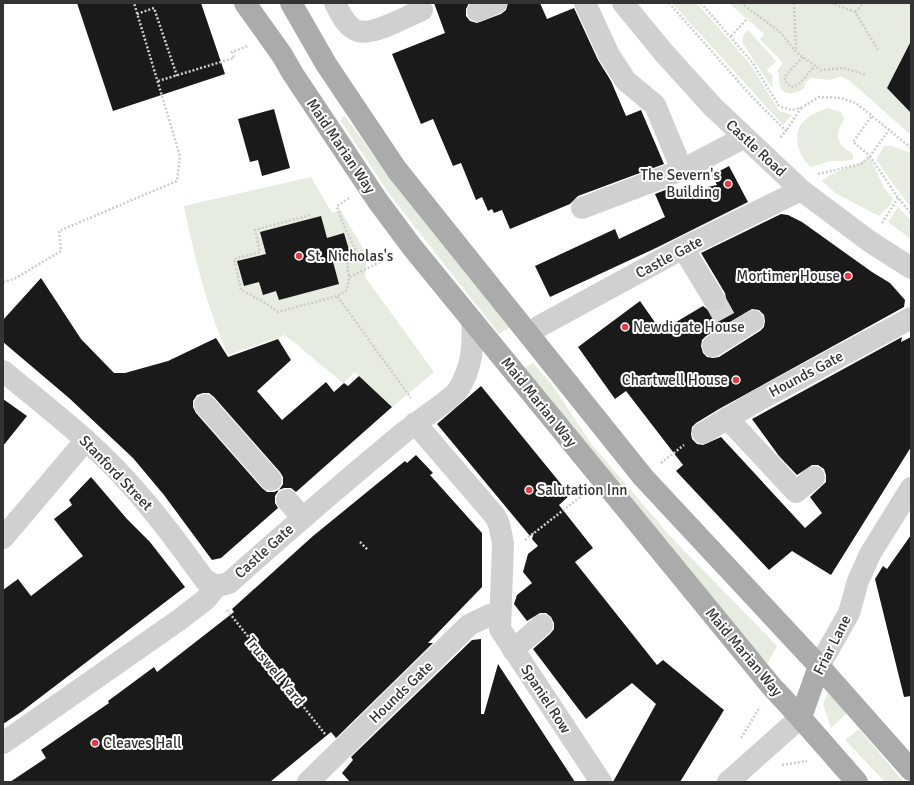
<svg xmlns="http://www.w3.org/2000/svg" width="914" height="785" font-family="Signika,sans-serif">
<rect width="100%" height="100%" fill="#fff"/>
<path fill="#e6ecdf" d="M672 3H696L704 11 751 65 779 111 792 115 783 125Z
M729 3H911V135L850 81 841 76 830 80 811 78 805 83 804 88C797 93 785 98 780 86 778 81 780 76 777 71L783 63 760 39 764 34Z
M748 30 776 61 767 70 773 76 772 88 742 42 744 34Z
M827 108 841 112 844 119C834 137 836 144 853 154V159C846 162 839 160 831 161 825 162 818 166 810 167 799 155 790 134 805 120 810 115 820 111 827 108Z
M344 115C397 188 452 258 511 326L499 334 390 195 341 121Z
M884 146H892L911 153V208L876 160Z
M870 156 884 188 893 198 890 205 879 216 835 193 822 181C836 168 856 169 870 156Z
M311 177 332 213 341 210C346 223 366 248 366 258 367 265 365 271 365 277L434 372 392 407 355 372 343 383 285 335 228 355C207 307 194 257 184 206Z
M898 207 911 220V239L888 222Z
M533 363 553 386 592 445 670 536 777 646 766 666 524 368Z
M828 693 847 713 831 728 823 704Z
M859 729 902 780 904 782H885L845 740Z"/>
<path fill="#1a1a1a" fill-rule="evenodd" d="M77 3H201L225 74 113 111Z
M434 3H469L466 9V16L470 21 477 23 501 14 506 10 508 3H540L547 19 574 8 598 60 611 81 626 116 641 110 664 164 578 196 570 204 510 229 502 210 494 213 492 209 488 211 482 197 476 200 461 163 453 166 433 119 421 124 392 54 445 33Z
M911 41V113L887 88Z
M274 109 290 168 262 176 258 160 250 162 238 119Z
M729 166 748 202 656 248 550 297 535 266 615 229 619 239 665 217 655 194 673 187 676 194 717 185 712 175Z
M781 214 788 215 802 222 872 272 890 283 905 300 904 307 719 409 696 423 692 427 691 434 692 439 697 444 703 445 721 437 805 528 822 513 810 497 826 482V475L824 469 818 465H812L797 475 779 456 752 419 902 337 901 342 911 337V447L831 575 792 551 769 570 676 471 683 465 626 391 615 399 578 347 640 301 661 331 703 306 708 310 714 311 721 309 725 305 726 298 725 293 701 253ZM752 309 759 310 764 315 765 321 764 327 760 331 719 357 713 358 707 357 703 353 701 346 702 340 706 336Z
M321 216 327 238 344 233 350 253 332 258 339 284 279 300 276 291 263 295 259 282 244 286 237 261 266 254 260 232Z
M41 278 81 339 114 373H125L168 361 216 338 228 357 278 339 291 360 257 391 282 420 326 382 334 392 344 383 348 386 359 376 392 407 296 492 291 488H284L279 490 275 496V503L278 508 221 558 212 560 164 495 133 458 69 398 3 342V320ZM203 393H209L214 397 280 472 283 477V484L279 490 274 492H267L262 488 196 413 193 407V401L197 395Z
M481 386 570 495 559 505 593 548 575 562 657 665 663 660 724 710 680 782H613L656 704 632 683 586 719 533 649 550 634 554 629V623L551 617 546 613H540L527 621 514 604 517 595 532 583 523 572 528 554 538 546 532 539 534 532 530 536 437 424Z
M3 399 27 416 3 446Z
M416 455 433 473 430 475 482 533V587L428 643H433L336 738 331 732 270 782H10L46 758 41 750 109 703 108 701 154 667 157 672 234 612 232 609 313 536 405 461 407 463Z
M91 477 127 519 150 542 185 587 21 712 3 724V590L18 579 31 596 83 556 54 519 72 505 69 500Z
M911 535V696L904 697 875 579 883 566 887 569Z
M481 639V714H484L498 664 575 782H350L342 773 353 760 351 757 472 640Z"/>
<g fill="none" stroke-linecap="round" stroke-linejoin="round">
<path stroke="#d6d6d6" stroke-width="22" stroke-dasharray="22 11" stroke-linecap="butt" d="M714 299 730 328"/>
<path stroke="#cdcdcd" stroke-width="2.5" stroke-dasharray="2 2" stroke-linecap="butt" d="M669 3 753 98 786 131 779 139
M701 3 752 62 779 106 791 110 801 108 786 131
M741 3 780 32 796 52 821 70 843 68 867 75
M794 3 796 50
M831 3 855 12 879 51
M855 12 864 3
M137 14 154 8 177 76
M731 36 747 19
M803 57 785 76V81L791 87 798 85 815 66
M158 81 234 58 232 52 248 46
M801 108 819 97 841 98 856 103 911 148
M871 117 853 142 870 156 889 130
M818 174 861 164 870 156 898 198 911 213
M349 198 337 206C341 222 351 239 358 255L347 264 349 277
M310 215 255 230 260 252 234 259 241 290 264 302 278 312 337 296
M882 223 898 198
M391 257 349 277 347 290 337 296 411 398
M3 282 14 279 61 251 59 231 177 181 180 156 134 3
M661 463 684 445
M525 540 584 494
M360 542 368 550
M227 610 325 734
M741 738 760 707
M782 765 807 761"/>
<path stroke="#d0d0d0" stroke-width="22" d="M335 3C340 13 346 27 358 31 373 36 407 16 422 10
M585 3 609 55 626 81 655 105 682 170
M623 3 664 53 713 107 801 190 869 241 911 268
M478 11 496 3
M582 208 682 170 745 137
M683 248 714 299
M540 326 683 248 801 190
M713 346 753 321
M3 371C45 406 89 439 126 480 155 511 180 546 205 580L217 586
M205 405 271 480
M727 418 796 492 814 477
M415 423 495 516 499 524 503 543 500 629 601 782
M703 433 755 402 911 318
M287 500 302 517
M3 538 86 440
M513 650 542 625
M819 666 849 613 858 581 870 554 911 488
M3 743 179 620 205 600 217 586 229 583C286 532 344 482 403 433 414 424 453 398 458 390 472 368 474 345 472 320
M308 782 469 625 490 615 500 613
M728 782 801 717"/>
<path stroke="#ababab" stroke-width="22" d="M245 3 282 55 293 74 377 200 412 247 772 687C802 718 829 751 857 782
M291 3 326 64 397 170 643 477 819 666 911 770
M801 717 819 666"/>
</g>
<g fill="#e63946" stroke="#fff" stroke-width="1.5">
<circle cx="728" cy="184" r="4"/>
<circle cx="299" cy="256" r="4"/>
<circle cx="848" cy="276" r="4"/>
<circle cx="625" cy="327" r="4"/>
<circle cx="736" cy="380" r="4"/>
<circle cx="529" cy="490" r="4"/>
<circle cx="95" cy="743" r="4"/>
</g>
<g text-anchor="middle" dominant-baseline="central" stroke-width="4" stroke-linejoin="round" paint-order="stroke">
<g font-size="15" fill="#333" stroke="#fff">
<text transform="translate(341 146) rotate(56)">Maid Marian Way</text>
<text transform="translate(756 148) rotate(43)">Castle Road</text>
<text transform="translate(669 257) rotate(-28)">Castle Gate</text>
<text transform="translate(806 374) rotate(-28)">Hounds Gate</text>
<text transform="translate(539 402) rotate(51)">Maid Marian Way</text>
<text transform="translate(116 473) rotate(46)">Stanford Street</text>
<text transform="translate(264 551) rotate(-42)">Castle Gate</text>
<text transform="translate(832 645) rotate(-63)">Friar Lane</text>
<text transform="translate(744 652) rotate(50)">Maid Marian Way</text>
<text transform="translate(275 671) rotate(51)">Truswell Yard</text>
<text transform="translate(401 692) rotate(-44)">Hounds Gate</text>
<text transform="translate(546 699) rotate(57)">Spaniel Row</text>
</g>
<g font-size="15" fill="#333" stroke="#fff" text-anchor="start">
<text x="720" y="175" text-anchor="end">The Severn's<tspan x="720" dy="17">Building</tspan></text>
<text x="307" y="256">St. Nicholas's</text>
<text x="840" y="276" text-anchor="end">Mortimer House</text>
<text x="633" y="327">Newdigate House</text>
<text x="728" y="380" text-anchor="end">Chartwell House</text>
<text x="537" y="490">Salutation Inn</text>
<text x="103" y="743">Cleaves Hall</text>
</g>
</g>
<rect width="914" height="785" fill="none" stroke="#333333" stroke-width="8"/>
</svg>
